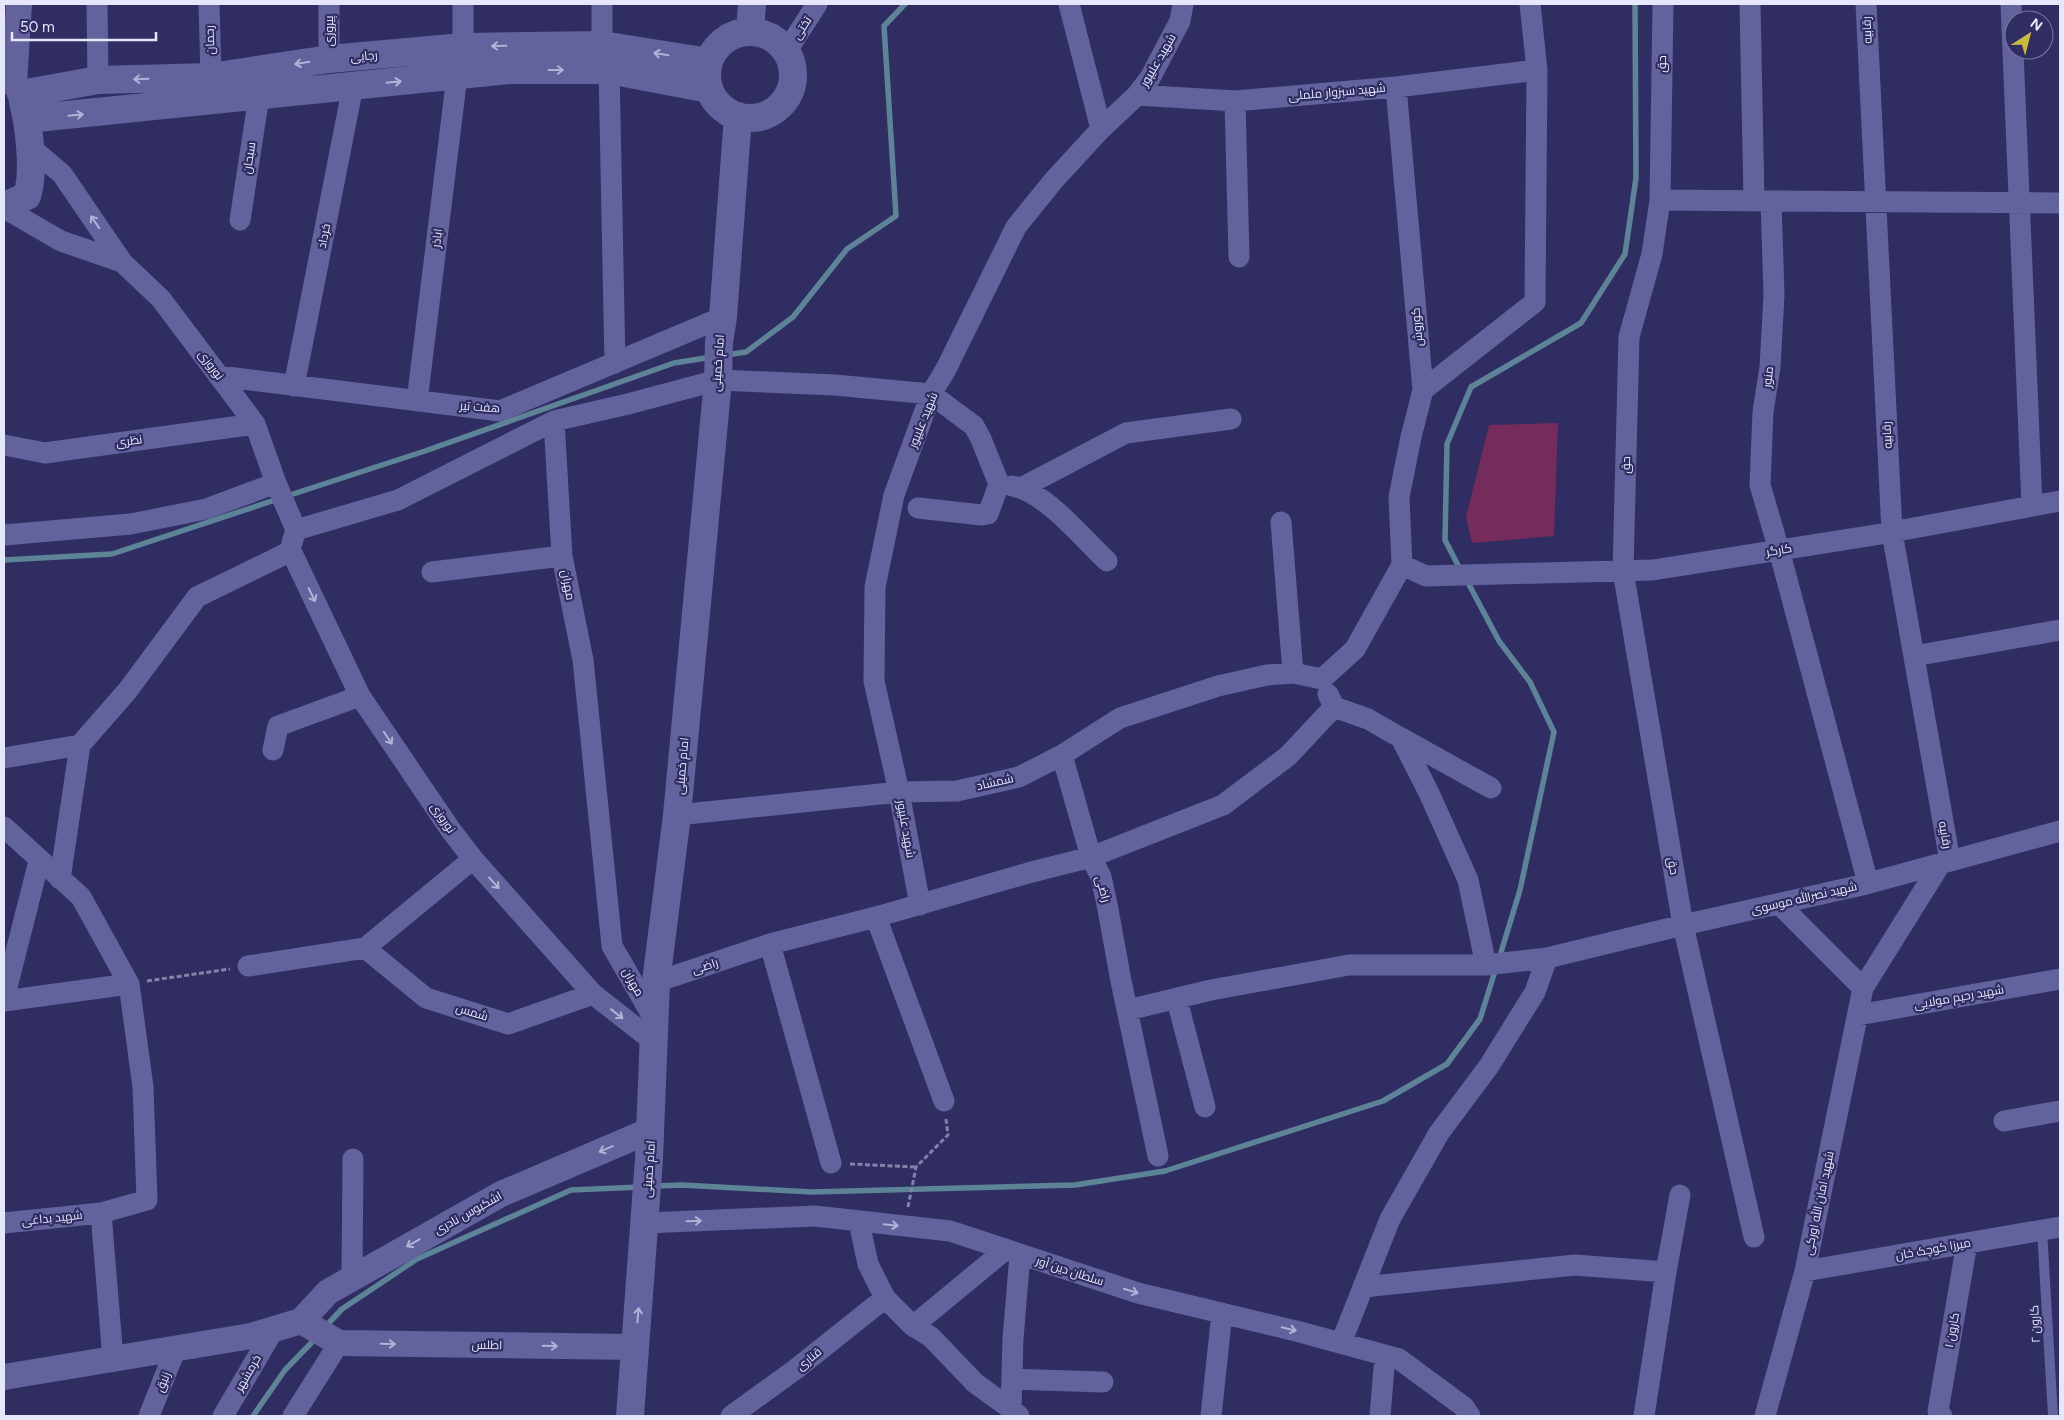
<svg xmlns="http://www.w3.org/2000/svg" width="2064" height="1420" font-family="Figtree,Cairo,sans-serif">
<rect width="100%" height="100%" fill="#302d63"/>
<path fill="#752c5d" d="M1558 423 1554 536 1472 543 1466 517 1489 425Z"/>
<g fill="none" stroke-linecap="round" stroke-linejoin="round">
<path stroke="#5d8496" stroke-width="5.5" d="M726 355 746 352 793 317 847 249 896 216 884 26 905 4
M287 496 425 451 674 363 712 357
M4 560 112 554 278 499
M1461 571 1445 540 1447 444 1471 387 1581 323 1625 254 1636 178 1635 4
M1466 579 1499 641 1530 682 1554 732 1520 890 1499 959
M655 1186 682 1185 812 1192 1075 1185 1165 1171 1383 1101 1447 1064 1480 1019 1496 968
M325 1327 342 1309 417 1259 571 1190 641 1187
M253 1416 285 1370 316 1338"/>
<path stroke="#8382a9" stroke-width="3" stroke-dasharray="5 2.5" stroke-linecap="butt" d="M147 981 230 969
M850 1164 916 1167
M908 1207 916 1167 948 1135 946 1119"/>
<path stroke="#62629d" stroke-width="10" d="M2042 1230 2053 1416"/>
<path stroke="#62629d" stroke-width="21" d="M97 4 98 80
M209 4 211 77
M329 4V59
M1069 4 1101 129
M1663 4 1660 200 1652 254 1629 337 1623 571 1683 925 1754 1237
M1750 4 1754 200
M1866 4 1892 532 1950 861
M2011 4 2032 506
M602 45V4
M463 47V4
M786 52 817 4
M609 70 615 363
M1396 87 1423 390 1411 437 1399 497 1402 565
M1137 95 1235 101 1396 87 1537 70
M1235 101 1239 257
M29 146 62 174 122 262 161 299 255 424 276 483 296 530 292 543
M1660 200 2060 203
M1771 201 1774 295 1770 367 1763 412 1760 485 1779 550 1868 883
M4 208 61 241 122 262
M240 220 259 96
M219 376 500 411 723 317
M294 386 353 86
M1423 390 1535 302 1537 70 1530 4
M417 401 457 76
M554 421 628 404 718 380 835 385 931 394 974 426 981 439 999 484 988 514 982 515 918 508
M4 445 45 453 255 424
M1012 486C1046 492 1082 538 1107 561
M1021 488 1126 433 1231 419
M1281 522 1293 673
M296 530 398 500 554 421 562 556 583 660 612 946 653 1017
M4 535 131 524 206 509 276 483
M291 551 360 696 450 829 473 859 593 994 653 1041
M1402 565 1426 576 1653 570 1881 534 2060 501
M432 572 562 556
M1914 656 2060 630
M1322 679 1355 649 1402 565
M1328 694 1334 707 1368 719 1401 738 1429 793 1468 880 1486 965
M1401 738 1491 788
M273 750 278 726 360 696
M1062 755 1091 857 1101 877 1107 904 1121 981 1158 1156
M4 758 80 745
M677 815 899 792 957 791 1019 777 1062 755 1120 718 1218 686 1267 675 1293 673 1322 679
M4 827 81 897 129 984 143 1087 147 1200 101 1213 113 1359
M60 879 80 745 128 690 197 597 291 551
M1779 904 1863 988
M920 905 899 792 874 681 875 587 894 495 931 394 946 369 1016 227 1054 180 1101 129 1137 95 1150 78 1180 21 1183 4
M876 917 944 1101
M770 944 831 1163
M365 948 426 998 508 1024 593 994
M248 966 365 948 473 859
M656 982 770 944 876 917 1028 873 1091 857 1223 805 1288 756 1334 707
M4 999 39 861
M1177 1000 1205 1107
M4 1001 129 984
M1128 1010 1211 990 1349 965H1486L1547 958 1683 925 1862 885 2060 831
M1858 1015 2060 979
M2004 1121 2060 1111
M859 1222 868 1264 885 1298 913 1326 931 1337 975 1383 1011 1409
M4 1223 101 1213
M645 1223 815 1216 950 1231 1138 1293 1300 1332 1399 1359 1464 1407 1470 1416
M1805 1271 2060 1227
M352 1277 353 1159
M1363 1287 1575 1265 1666 1272
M913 1326 1005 1250
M1341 1343 1390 1219 1439 1133 1489 1066 1535 992 1547 958
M1012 1379 1103 1382
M149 1416 176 1348
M223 1416 274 1329
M293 1416 339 1343
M731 1416 796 1369 885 1298
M1019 1416 1011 1409 1013 1339 1020 1255
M1211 1416 1222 1313
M1380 1416 1385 1355
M1644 1416 1666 1272 1680 1195
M1765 1416 1805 1271 1863 988 1941 863
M1942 1416 1938 1411 1967 1243"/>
<path stroke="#62629d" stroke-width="26" d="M14 84 19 4
M301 1321 328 1292 501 1194 651 1130
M4 1377 251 1336 301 1321 339 1343 635 1347"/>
<path stroke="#62629d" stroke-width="28" d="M750 32 752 4
M707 75a43 43 0 1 1 86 0a43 43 0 1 1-86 0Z
M21 94 98 80 211 77 329 59 463 47 602 45 709 62
M27 119 509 70H609L709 89
M4 206 27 196C35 172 29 126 23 102
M630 1416 649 1159 656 982 677 815 718 380 719 342 723 317 738 116"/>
</g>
<defs><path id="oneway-shaft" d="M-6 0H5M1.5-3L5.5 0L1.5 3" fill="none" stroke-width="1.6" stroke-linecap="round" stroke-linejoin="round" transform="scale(1.25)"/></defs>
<g stroke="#b1b2d6">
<use href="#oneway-shaft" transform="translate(499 46) rotate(179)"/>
<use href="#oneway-shaft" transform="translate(661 54) rotate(-171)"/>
<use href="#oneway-shaft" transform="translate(302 63) rotate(171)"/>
<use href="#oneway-shaft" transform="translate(556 70)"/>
<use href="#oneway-shaft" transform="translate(141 79) rotate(178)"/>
<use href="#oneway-shaft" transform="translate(394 82) rotate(-6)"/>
<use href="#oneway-shaft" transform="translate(76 115) rotate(-6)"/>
<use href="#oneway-shaft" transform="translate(95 222) rotate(-125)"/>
<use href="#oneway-shaft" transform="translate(312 595) rotate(64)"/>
<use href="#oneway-shaft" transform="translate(388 738) rotate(56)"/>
<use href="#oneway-shaft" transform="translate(494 883) rotate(48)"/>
<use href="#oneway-shaft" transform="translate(617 1014) rotate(38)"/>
<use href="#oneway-shaft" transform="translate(606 1149) rotate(157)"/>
<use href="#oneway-shaft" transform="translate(694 1221) rotate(-2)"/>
<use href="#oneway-shaft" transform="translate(891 1225) rotate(6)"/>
<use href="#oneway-shaft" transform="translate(413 1243) rotate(151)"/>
<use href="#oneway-shaft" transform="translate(1131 1291) rotate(17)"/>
<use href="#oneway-shaft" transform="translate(638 1315) rotate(-85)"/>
<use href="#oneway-shaft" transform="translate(1289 1329) rotate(13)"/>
<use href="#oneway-shaft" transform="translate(388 1344) rotate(1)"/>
<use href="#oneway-shaft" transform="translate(550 1346) rotate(1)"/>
</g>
<g text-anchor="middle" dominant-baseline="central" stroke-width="4.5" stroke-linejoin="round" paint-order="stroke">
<g font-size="12" fill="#e6e7fc" stroke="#302d63">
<text transform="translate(802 28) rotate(-57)">تختی</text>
<text transform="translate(1867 30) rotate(-93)">رقابیه</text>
<text transform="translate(329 31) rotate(-90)">پیروزی</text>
<text transform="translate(210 40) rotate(-92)">رحمان</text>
<text transform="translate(364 56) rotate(-5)">رجایی</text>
<text transform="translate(1158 60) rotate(-60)">شهید علیپور</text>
<text transform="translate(1662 64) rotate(-89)">حق</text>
<text transform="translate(1337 92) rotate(-5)">شهید سبزوار ململی</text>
<text transform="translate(249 158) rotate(-81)">سبحان</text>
<text transform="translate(324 236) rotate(-79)">خرداد</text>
<text transform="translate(437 238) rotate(-83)">اباذر</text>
<text transform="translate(1417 327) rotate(-95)">کوروش</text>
<text transform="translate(718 363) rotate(-86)">امام خمینی</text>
<text transform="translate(211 365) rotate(53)">نوروزی</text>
<text transform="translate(1768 377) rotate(-83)">منور</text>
<text transform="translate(480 407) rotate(4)">هفت تیر</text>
<text transform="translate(923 420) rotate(-68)">شهید علیپور</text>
<text transform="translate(1887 435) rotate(-93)">رقابیه</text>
<text transform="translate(129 441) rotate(-8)">نظری</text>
<text transform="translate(1626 465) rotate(-89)">حق</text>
<text transform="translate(1779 550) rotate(-9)">کارگر</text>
<text transform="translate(568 585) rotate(79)">مهران</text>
<text transform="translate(682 766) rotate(-85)">امام خمینی</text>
<text transform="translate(995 782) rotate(-13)">شمشاد</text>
<text transform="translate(443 818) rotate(55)">نوروزی</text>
<text transform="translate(906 829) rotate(80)">شهید علیپور</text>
<text transform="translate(1945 835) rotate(80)">رقابیه</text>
<text transform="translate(1673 866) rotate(80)">حق</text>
<text transform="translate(1103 889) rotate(74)">راضی</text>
<text transform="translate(1804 898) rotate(-13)">شهید نصرالله موسوی</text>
<text transform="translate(705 966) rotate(-18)">راضی</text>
<text transform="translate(633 982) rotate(60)">مهران</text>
<text transform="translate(1959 997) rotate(-10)">شهید رحیم مولایی</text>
<text transform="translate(472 1012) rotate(17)">شمس</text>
<text transform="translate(649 1169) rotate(-86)">امام خمینی</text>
<text transform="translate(1819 1203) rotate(-78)">شهید امان الله اورکی</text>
<text transform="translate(468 1213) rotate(-29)">اشکبوس نادری</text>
<text transform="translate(52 1218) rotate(-6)">شهید بداغی</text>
<text transform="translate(1933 1249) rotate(-10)">میرزا کوچک خان</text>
<text transform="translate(1070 1271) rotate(18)">سلطان دین آور</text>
<text transform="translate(2035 1324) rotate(-93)">کارون ۲</text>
<text transform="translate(1952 1330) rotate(-80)">کارون ۱</text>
<text transform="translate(487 1345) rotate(1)">اطلس</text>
<text transform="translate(809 1359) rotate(-39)">قناری</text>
<text transform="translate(248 1373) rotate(-60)">خرمشهر</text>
<text transform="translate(163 1382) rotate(-68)">زنبق</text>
</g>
</g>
<rect width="2064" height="1420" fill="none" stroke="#e6e7fc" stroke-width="10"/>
<g transform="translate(2029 35) rotate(36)"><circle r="24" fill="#302d63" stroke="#7977a0"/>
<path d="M0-4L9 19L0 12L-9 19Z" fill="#caba3a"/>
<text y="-8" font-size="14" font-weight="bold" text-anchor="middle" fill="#e6e7fc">N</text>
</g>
<path d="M12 32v8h144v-8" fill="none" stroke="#e6e7fc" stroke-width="2.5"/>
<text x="20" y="32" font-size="15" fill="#e6e7fc" stroke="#302d63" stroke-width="4" paint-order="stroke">50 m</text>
</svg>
